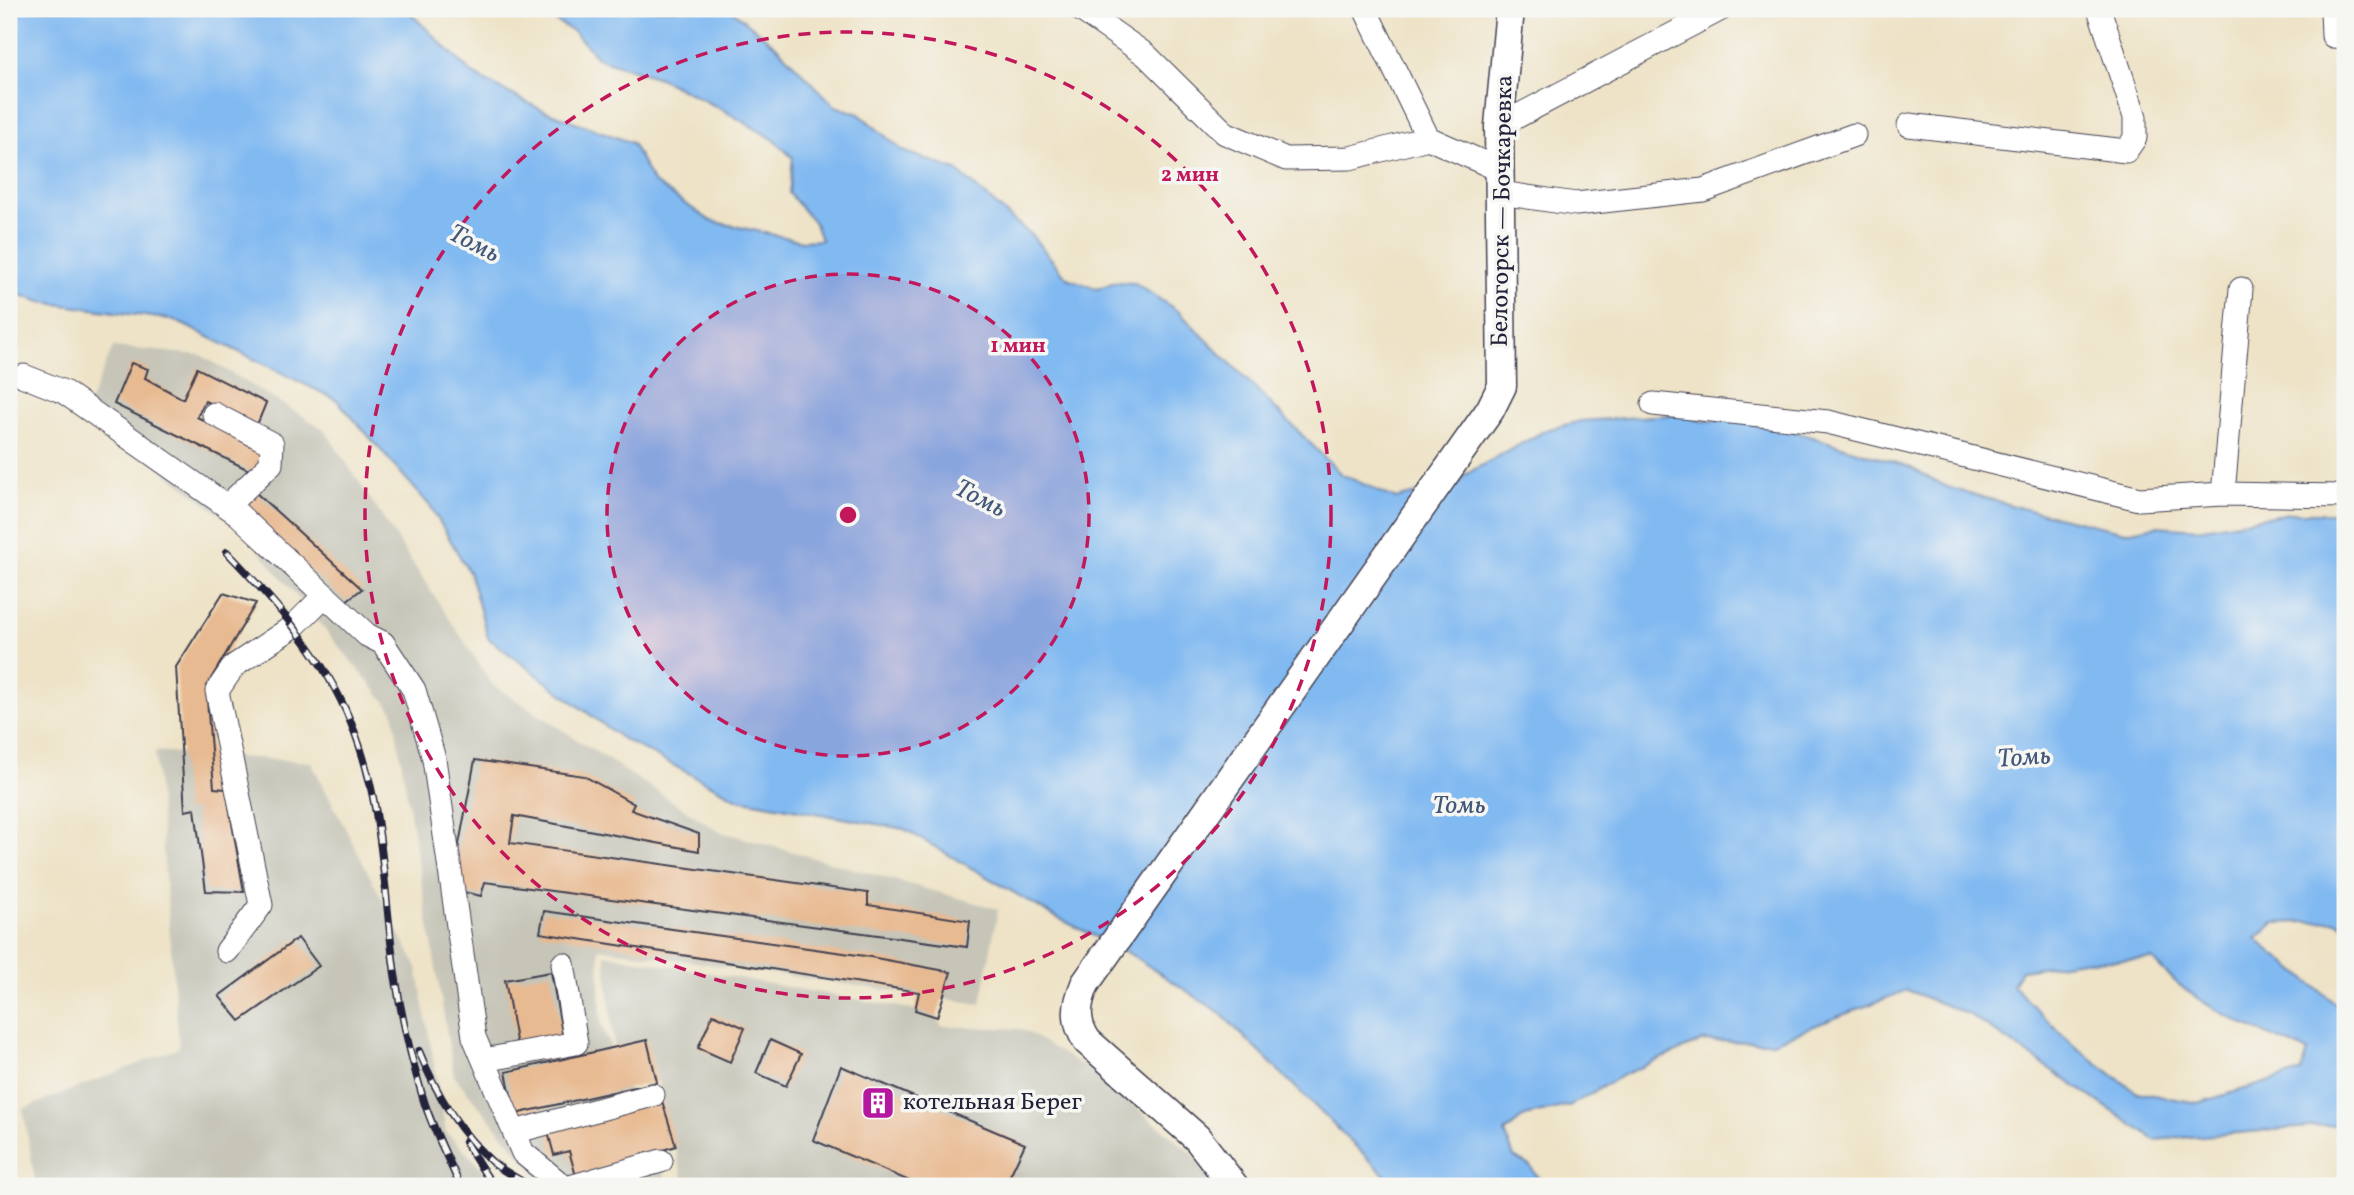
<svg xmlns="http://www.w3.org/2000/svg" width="2354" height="1195" font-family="Vollkorn,serif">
<rect width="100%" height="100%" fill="#f6f6f2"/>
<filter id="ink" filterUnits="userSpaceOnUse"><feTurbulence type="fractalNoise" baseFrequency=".0143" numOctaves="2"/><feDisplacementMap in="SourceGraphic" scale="14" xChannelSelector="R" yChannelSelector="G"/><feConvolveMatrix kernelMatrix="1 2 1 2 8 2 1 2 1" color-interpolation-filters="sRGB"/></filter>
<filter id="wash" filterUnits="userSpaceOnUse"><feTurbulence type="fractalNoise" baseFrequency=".00686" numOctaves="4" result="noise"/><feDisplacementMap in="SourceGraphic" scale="28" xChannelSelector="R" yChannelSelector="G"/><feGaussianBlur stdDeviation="1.57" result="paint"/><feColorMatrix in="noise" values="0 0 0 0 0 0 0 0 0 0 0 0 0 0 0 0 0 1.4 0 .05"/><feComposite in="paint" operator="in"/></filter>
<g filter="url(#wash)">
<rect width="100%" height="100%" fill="#eee3c7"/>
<path fill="#c6c5b8" d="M113 347 201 355 324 429 493 685 718 831 998 909 981 1004 599 948 601 1024 669 1186H546L454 1076 393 711 243 532 143 455 82 420Z
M155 751 311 762 417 967 446 1132 500 1186H36L23 1109 179 1048Z
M605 954 915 1010 937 1017 941 1026 1022 1029 1091 1071 1192 1153 1216 1186H685L647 1040 614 1047Z"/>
<path fill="#81b9f1" stroke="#526e96" stroke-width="2" fill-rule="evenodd" d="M9 9H406L474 75 540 109 632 143 653 182 711 221 802 241 821 240 815 224 789 193 793 158 773 139 723 110 662 79 599 59 574 32 535 9H730L775 45 835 106 859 114 903 151 956 170 1033 237 1067 278 1097 289 1115 282 1135 283 1179 312 1341 474 1396 499 1459 483 1466 474 1546 430 1581 421 1683 414 1700 421H1736L1789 430 1909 467 1947 487 2021 508 2125 532 2157 526 2198 529 2289 513H2345V926L2336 921 2274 923 2256 939 2345 1011V1124L2155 1140 1970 1015 1907 990 1773 1042 1702 1041 1623 1075 1571 1105 1525 1116 1505 1132 1514 1157 1530 1166 1544 1186H1396L1219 1012 1130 954 1056 917 904 829 738 799 621 738 488 638 470 574 431 507 337 400 174 320 41 302 9 291ZM2152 959C2194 1006 2251 1029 2308 1051L2301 1072 2198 1103 2136 1092 2073 1045 2013 986 2021 970 2083 961Z"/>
<g id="blocks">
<path fill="#e8ba91" d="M131 363 148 369 145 378 183 399 197 368 266 403 257 425 205 401 197 417 263 451 255 473 114 404Z
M255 492 362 589 346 601 301 563 244 504Z
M223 593 256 603 206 687 214 788 226 789 244 892 206 891 195 809 185 811 176 667Z
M475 760 584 776 634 804 631 810 699 834V851L514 816 510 843 868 893V905L970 921 967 947 485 882 481 896 459 891 456 860Z
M544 911 865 956 951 972 937 1017 915 1010 919 992 540 933Z
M298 938 319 966 240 1021 219 996Z
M551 972 563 1038 517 1046 505 980Z
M713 1014 745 1028 730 1062 698 1048Z
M647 1040 657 1082 515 1114 506 1072Z
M770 1040 801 1054 786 1086 756 1073Z
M841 1066 1025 1144 1005 1186H921L813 1140Z
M662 1101 676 1146 576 1176 569 1151 554 1155 548 1132Z"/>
</g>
</g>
<g filter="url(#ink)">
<use href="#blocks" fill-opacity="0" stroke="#413f50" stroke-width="2"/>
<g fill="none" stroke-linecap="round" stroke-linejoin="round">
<defs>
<path id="minor" d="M1080 9 1146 55 1225 133 1286 159 1350 158 1428 138
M1365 9 1428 138 1500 170
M2332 9 2333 36 2345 37
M1909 125 2126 151 2135 138V117L2099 9
M1499 126 1721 9
M1500 193 1576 204 1703 190 1854 135
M2241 289 2223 494 2345 496
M24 376 64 392 238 514 367 635 383 643 414 690 434 759 474 1037 523 1153 563 1186
M1653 404 1828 422 2139 499 2223 494
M214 414 272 444 271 464 227 506
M227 951 261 905 217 691 234 666 294 626 325 595
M484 1060 576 1043 563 964
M514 1132 653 1095
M573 1186 661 1161"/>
<path id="major" d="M1234 1186 1197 1138 1087 1041C1074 1021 1076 1006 1085 984L1490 410 1502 386 1499 126 1510 9"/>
</defs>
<use href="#minor" stroke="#413f50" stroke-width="25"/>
<use href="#major" stroke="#413f50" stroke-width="31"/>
<use href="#minor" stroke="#fff" stroke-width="23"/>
<use href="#major" stroke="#fff" stroke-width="28"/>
<defs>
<path id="rail" d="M227 552C276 603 325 657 351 723 384 802 383 890 395 974 401 1015 411 1058 423 1098 432 1128 448 1157 460 1186
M419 1051C435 1091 459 1132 492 1162 503 1171 517 1178 529 1186
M465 1142 493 1186"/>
</defs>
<use href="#rail" stroke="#22223b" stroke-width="8"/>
<use href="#rail" stroke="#f6f6f2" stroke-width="5" stroke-dasharray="16" stroke-linecap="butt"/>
</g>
</g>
<circle cx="848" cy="515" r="241" fill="#c2185b" fill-opacity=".12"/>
<g fill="none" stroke="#c2185b" stroke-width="3.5" stroke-dasharray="12 9">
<circle cx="848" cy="515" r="241"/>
<circle cx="848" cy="515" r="483"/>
</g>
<defs>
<symbol id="building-square" viewBox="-11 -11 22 22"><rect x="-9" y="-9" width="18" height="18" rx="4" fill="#b5179e" stroke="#f6f6f2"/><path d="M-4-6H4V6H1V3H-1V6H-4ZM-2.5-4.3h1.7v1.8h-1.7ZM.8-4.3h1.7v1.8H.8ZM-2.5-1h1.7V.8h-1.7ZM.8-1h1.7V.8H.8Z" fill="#fff"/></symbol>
</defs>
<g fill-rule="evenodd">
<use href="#building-square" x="859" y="1084" width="38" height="38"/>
</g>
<g text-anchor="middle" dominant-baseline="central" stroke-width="7" stroke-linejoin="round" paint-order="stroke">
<g font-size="24" fill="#22223b" stroke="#f6f6f2">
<text transform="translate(1503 211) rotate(-89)">Белогорск — Бочкаревка</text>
</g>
<g font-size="24" fill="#22223b" stroke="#f6f6f2" text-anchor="start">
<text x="903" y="1103">котельная Берег</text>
</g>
<g font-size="26" font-style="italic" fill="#43577b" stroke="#f6f6f2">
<text transform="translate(474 244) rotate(27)">Томь</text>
<text transform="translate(980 499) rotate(27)">Томь</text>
<text transform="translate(2024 758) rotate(-4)">Томь</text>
<text x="1459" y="806">Томь</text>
</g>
</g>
<circle cx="848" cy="515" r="10" fill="#c2185b" stroke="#f6f6f2" stroke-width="3.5"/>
<g font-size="21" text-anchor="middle" font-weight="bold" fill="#c2185b" stroke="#f6f6f2" stroke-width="7" stroke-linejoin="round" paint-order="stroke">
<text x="1190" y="181">2 мин</text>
<text x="1018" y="352">1 мин</text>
</g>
<rect width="2354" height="1195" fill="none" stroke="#f6f6f2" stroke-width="35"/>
</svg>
